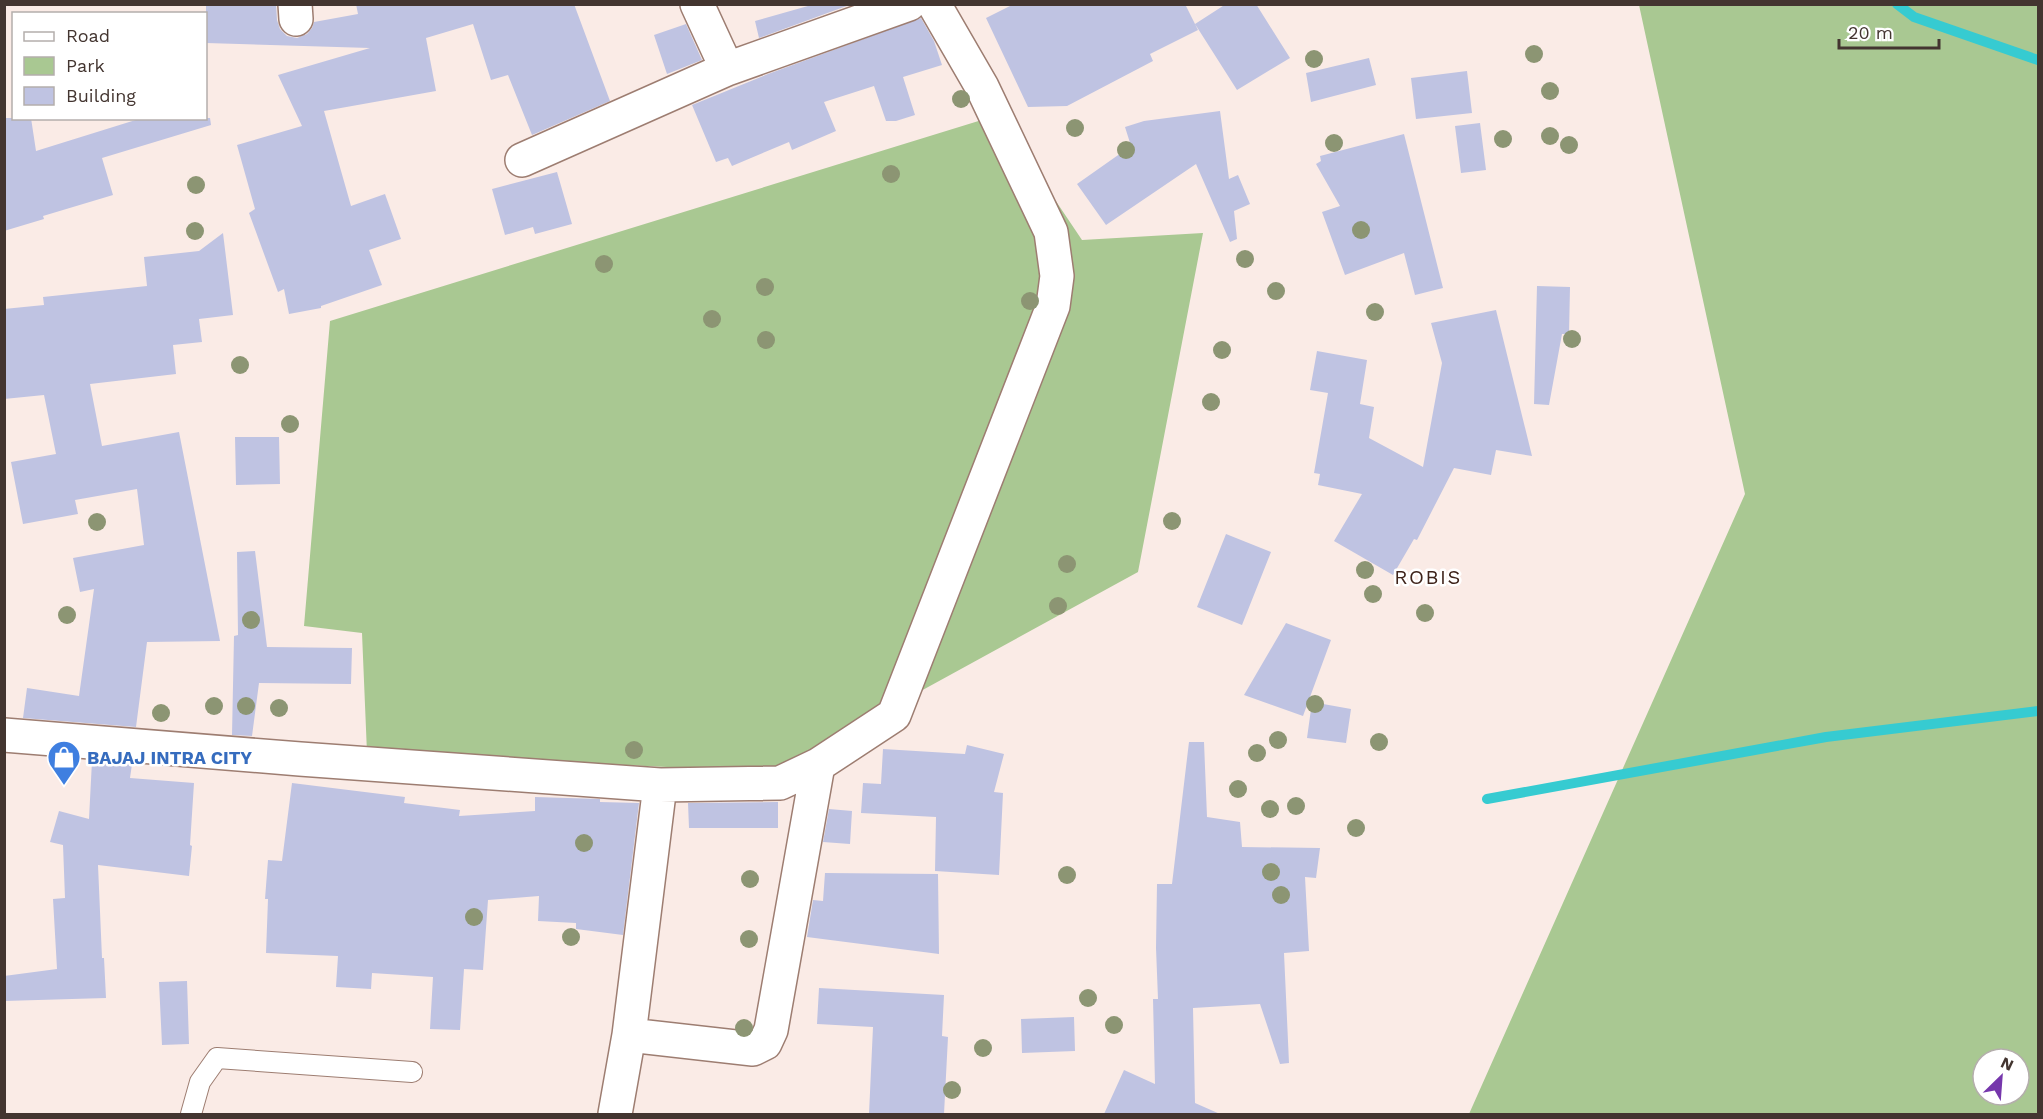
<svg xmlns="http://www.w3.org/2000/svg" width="2043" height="1119" font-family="'Work Sans',sans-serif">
<rect width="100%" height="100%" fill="#faebe6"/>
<path fill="#a9c892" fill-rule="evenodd" d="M1639 5H2038V1114H1469L1745 494ZM1983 1059H2019V1095H1983Z
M998 115 1082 240 1203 233 1138 572 773 772 367 753 362 633 304 626 330 321Z"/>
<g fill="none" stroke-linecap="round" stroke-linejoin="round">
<path stroke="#36cbd1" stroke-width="10" d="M1897 4 1914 17 2038 60
M1487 799 1826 737 2038 711"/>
</g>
<path fill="#bfc3e2" d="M206 4H276L277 20 280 29 287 36 297 38 307 34 312 28 314 22 358 14 356 4H574L610 101 532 135 508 75 491 80 473 24 426 38 436 91 324 111 351 206 385 194 401 239 369 250 382 285 321 306V308L289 314 284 289 278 292 249 213 255 209 237 145 302 126 278 75 370 48 206 43Z
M815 4H852L759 38 755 21Z
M1014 4H1185L1198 30 1150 54 1153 61 1067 106 1028 107 986 18Z
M1226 4H1256L1290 58 1237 90 1195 24Z
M921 18 934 41 942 65 903 77 915 115 896 121H886L874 86 824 102 836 131 792 150 789 142 732 166 728 158 716 162 692 105 768 74Z
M686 24 702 60 667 74 654 35Z
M1369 58 1376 85 1311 102 1306 73Z
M1467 71 1472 113 1416 119 1411 78Z
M1220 111 1229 179 1238 175 1250 204 1234 211 1237 239 1230 242 1196 164 1106 225 1077 184 1131 146 1125 127 1144 121Z
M4 118H31L36 151 142 118H210L211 125 102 158 113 195 43 216 44 219 4 231Z
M1480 123 1486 170 1461 173 1455 126Z
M1404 134 1443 288 1415 295 1404 253 1345 275 1322 212 1340 206 1316 164 1321 161 1320 156Z
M557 172 572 224 535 234 533 227 505 235 492 189Z
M223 233 233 315 199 319 202 342 173 345 176 374 90 384 102 446 179 432 220 641 147 642 136 727 23 718 27 688 79 696 94 589 80 592 73 558 144 545 137 489 75 500 78 514 23 524 11 462 56 454 44 395 4 399V309L44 305 43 297 147 286 144 257 199 251Z
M1537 286 1570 287 1569 334H1562L1549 405 1534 404Z
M1496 310 1532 456 1496 450 1491 475 1454 468 1417 540 1414 539 1393 575 1334 541 1362 494 1318 485 1320 474 1314 473 1328 393 1310 390 1317 351 1367 360 1360 404 1374 407 1369 438 1423 467 1442 363 1431 323Z
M235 437H279L280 484 236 485Z
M1226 534 1271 552 1242 625 1197 607Z
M255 551 267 647 352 648 351 684 259 683 252 736 232 735 234 636 238 635 237 552Z
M1286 623 1331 640 1303 716 1244 695Z
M1312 702 1351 709 1346 743 1307 738Z
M1189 742H1204L1207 817 1240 822 1242 847 1320 848 1316 878 1305 877 1309 951 1284 953 1289 1063 1280 1064 1260 1004 1193 1008 1195 1103 1220 1114H1104L1124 1070 1155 1084 1153 999H1158L1156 948 1157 884H1172Z
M967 745 1004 754 994 792 1003 793 999 875 935 871 936 817 861 813 863 783 881 784 883 749 965 754Z
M92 761 132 764 130 778 194 783 190 845 192 846 189 876 98 865 102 958H104L106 998 4 1001V976L57 969 53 899 65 898 63 845 50 842 59 811 89 819Z
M292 783 405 797 404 803 460 810 459 816 535 811V797L600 799V802L639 803 623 935 576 929V923L538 921 539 896 488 900 483 970 464 969 460 1030 430 1029 433 977 372 973 371 989 336 987 338 956 266 953 268 899H265L268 860 282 861Z
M778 802V828H689L688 803Z
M829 809 852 811 850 844 823 842Z
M825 873 938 874 939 954 807 937 813 900 823 901Z
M187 981 189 1044 162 1045 159 982Z
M819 988 944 995 942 1036 948 1037 944 1114H869L873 1027 817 1024Z
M1074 1017 1075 1051 1022 1053 1021 1019Z"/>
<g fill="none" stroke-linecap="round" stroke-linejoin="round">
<defs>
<path id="lane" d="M191 1114 200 1082 217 1058 412 1072"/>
<path id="street" d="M295 4 296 19
M697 4 727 69 909 4
M522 160 727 69
M4 735 300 759 660 785 780 783 818 765 894 715 1053 306 1057 276 1051 232 982 87 934 4
M629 1035 753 1049 765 1043 771 1030 818 765
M615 1114 629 1035 660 785"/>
</defs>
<use href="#lane" stroke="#9d7d71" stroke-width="22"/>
<use href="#street" stroke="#9d7d71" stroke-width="36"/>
<use href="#lane" stroke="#fff" stroke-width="20"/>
<use href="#street" stroke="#fff" stroke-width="33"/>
</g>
<g fill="#8c9573">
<circle cx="1534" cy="54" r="9"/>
<circle cx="1314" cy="59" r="9"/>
<circle cx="1550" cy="91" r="9"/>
<circle cx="961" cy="99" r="9"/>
<circle cx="1075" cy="128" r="9"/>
<circle cx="1550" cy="136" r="9"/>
<circle cx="1503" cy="139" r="9"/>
<circle cx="1334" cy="143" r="9"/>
<circle cx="1569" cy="145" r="9"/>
<circle cx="1126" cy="150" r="9"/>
<circle cx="891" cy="174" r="9"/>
<circle cx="196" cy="185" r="9"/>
<circle cx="1361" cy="230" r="9"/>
<circle cx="195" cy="231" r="9"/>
<circle cx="1245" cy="259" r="9"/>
<circle cx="604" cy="264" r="9"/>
<circle cx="765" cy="287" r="9"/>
<circle cx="1276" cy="291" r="9"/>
<circle cx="1030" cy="301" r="9"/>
<circle cx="1375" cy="312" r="9"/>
<circle cx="712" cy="319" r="9"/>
<circle cx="1572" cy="339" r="9"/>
<circle cx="766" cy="340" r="9"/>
<circle cx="1222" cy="350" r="9"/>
<circle cx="240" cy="365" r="9"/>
<circle cx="1211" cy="402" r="9"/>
<circle cx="290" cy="424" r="9"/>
<circle cx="1172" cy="521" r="9"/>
<circle cx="97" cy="522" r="9"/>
<circle cx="1067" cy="564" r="9"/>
<circle cx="1365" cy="570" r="9"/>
<circle cx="1373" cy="594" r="9"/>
<circle cx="1058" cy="606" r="9"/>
<circle cx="1425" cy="613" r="9"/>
<circle cx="67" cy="615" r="9"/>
<circle cx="251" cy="620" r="9"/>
<circle cx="1315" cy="704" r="9"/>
<circle cx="214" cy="706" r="9"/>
<circle cx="246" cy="706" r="9"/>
<circle cx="279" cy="708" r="9"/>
<circle cx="161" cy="713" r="9"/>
<circle cx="1278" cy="740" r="9"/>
<circle cx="1379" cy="742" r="9"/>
<circle cx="634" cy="750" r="9"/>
<circle cx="1257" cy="753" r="9"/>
<circle cx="1238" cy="789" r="9"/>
<circle cx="1296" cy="806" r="9"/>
<circle cx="1270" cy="809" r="9"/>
<circle cx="1356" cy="828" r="9"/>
<circle cx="584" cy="843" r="9"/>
<circle cx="1271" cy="872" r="9"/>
<circle cx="1067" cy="875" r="9"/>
<circle cx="750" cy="879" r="9"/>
<circle cx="1281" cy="895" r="9"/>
<circle cx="474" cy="917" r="9"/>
<circle cx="571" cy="937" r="9"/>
<circle cx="749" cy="939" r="9"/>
<circle cx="1088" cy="998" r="9"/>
<circle cx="1114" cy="1025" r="9"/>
<circle cx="744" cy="1028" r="9"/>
<circle cx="983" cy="1048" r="9"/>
<circle cx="952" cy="1090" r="9"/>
</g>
<defs>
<symbol id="shop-pin" viewBox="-11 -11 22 30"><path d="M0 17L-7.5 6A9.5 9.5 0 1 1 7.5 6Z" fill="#3f7fe0" stroke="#fff"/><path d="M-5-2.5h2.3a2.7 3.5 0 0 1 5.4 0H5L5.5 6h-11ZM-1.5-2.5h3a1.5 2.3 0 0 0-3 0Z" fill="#fff"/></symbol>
</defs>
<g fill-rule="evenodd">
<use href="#shop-pin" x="45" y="738" width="38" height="52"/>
</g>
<g text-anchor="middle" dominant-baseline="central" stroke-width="5" stroke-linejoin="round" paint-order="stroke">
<g font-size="18" font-weight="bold" fill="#366cbe" stroke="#fff" text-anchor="start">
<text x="87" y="757">BAJAJ INTRA CITY</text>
</g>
<g font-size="20" letter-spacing="1.5" fill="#3e231a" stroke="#fff">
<text x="1428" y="577">ROBIS</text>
</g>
</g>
<rect width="2043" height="1119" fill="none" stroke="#433530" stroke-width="12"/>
<rect x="12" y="12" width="195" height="108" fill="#ffffff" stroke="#b4aeac" stroke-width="1.5"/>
<rect x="24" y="32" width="30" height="9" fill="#ffffff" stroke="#b4aeac" stroke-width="1.5"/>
<text x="66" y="42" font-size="18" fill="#433530">Road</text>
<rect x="24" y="57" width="30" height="18" fill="#a9c892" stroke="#b4aeac" stroke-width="1.5"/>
<text x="66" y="72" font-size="18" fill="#433530">Park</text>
<rect x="24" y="87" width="30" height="18" fill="#bfc3e2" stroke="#b4aeac" stroke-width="1.5"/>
<text x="66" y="102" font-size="18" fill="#433530">Building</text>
<g transform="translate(2001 1077) rotate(25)"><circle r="28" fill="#ffffff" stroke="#b4aeac" stroke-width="1.5"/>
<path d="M0-4.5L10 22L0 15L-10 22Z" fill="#7637ac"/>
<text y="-9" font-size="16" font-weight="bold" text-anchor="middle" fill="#433530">N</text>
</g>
<path d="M1839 39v9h100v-9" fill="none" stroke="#433530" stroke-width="3"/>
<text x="1848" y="39" font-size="18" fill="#433530" stroke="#ffffff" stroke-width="4.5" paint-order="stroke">20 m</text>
</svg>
